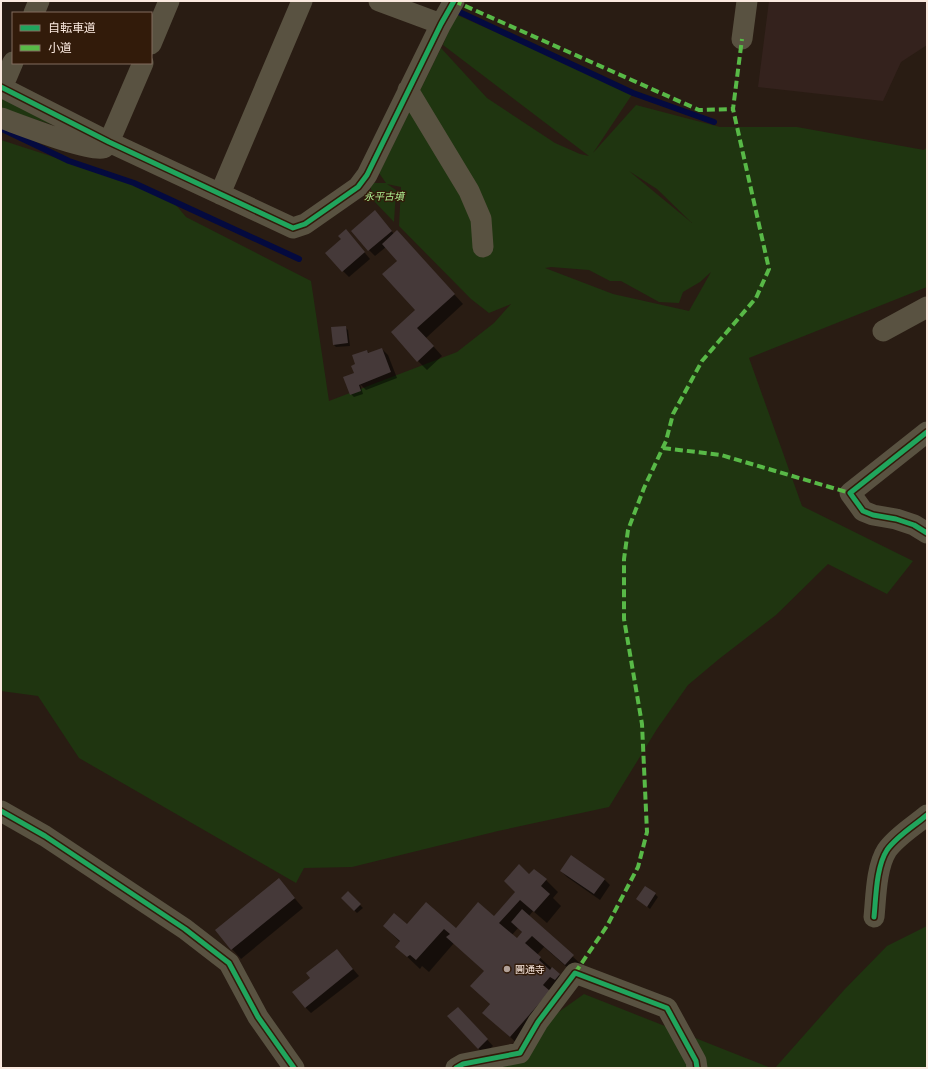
<svg xmlns="http://www.w3.org/2000/svg" width="928" height="1069" font-family="'Crimson Pro','Noto Sans JP',serif">
<rect width="100%" height="100%" fill="#291c13"/>
<path fill="#34221d" d="M769 1H927V45L901 62 883 101 758 87Z"/>
<path fill="#1f3510" fill-rule="evenodd" d="M455 14 633 93 593 153 636 105 720 127H797L924 150 927 147V287L749 358 802 506 913 561 887 594 828 564 776 615 719 659 688 685 657 729 609 807 498 831 352 867 304 868 296 883 79 758 38 696 1 691V140L134 183 171 199 186 217 311 281 329 401 457 352 494 323 511 304 489 313 471 299 399 226 401 187 387 184 396 190 394 222 373 200 370 183H386L379 173 441 48 487 98 555 143 580 154 589 156 443 45ZM629 171 657 189 692 223ZM551 267 589 270 610 281H621L659 302 679 303 683 292 700 282 711 272 689 311 613 294 545 268Z
M1 98 60 127 1 109Z
M927 926V1068H775L844 990 887 946Z
M584 994 771 1068H480Z"/>
<path fill="#0007" fill-rule="evenodd" d="M381 218 394 234 406 241 463 304 426 338 442 356 427 370 418 361 416 310 398 261 386 247 375 256 369 250Z
M352 237 370 259 349 277 343 271Z
M345 327 348 330 350 346 336 347 334 345Z
M382 349 388 355 397 378 366 390 360 384 363 394 354 397 351 394 356 365 367 351 370 354Z
M561 871 604 879 610 885 600 900 567 877Z
M529 875 546 880 558 892 553 898 561 906 547 923 533 911 529 916 585 968 578 977 544 947 537 955 572 987 522 1048 483 1012 490 1004 485 971 454 943 429 972 422 966 420 969 397 947 400 942 384 926H407L456 929 495 917ZM518 928 523 933 517 940 512 935Z
M279 880 303 908 241 959 232 949Z
M348 893 363 908 357 913 342 898Z
M655 894 658 897 650 909 638 899Z
M337 950 359 976 311 1013 305 1007 311 978Z
M464 1014 493 1046 484 1054 478 1048Z"/>
<g fill="none" stroke-linecap="round" stroke-linejoin="round">
<path stroke="#040a3f" stroke-width="6" d="M453 9 633 93 714 122
M2 129 69 161 134 183 299 259"/>
</g>
<path fill="#453939" d="M375 210 392 231 368 251 351 231Z
M346 229 365 252 342 272 325 253 341 239 338 236Z
M397 230 455 294 417 328 434 346 417 362 391 332 415 310 382 274 397 261 382 244Z
M346 326 348 343 333 345 331 327Z
M382 348 391 372 359 385 361 391 350 395 343 377 354 373 351 366 355 364 352 355 367 350 368 353Z
M571 855 605 879 594 894 560 871Z
M519 864 529 874 534 869 547 879 541 886 550 894 534 912 520 900 499 923 517 938 522 932 511 922 522 909 574 955 565 965 532 936 525 943 541 957 539 960 550 970 552 967 560 974 555 980 550 977 543 985 550 991 510 1037 482 1013 490 1004 470 986 484 971 446 937 450 934 444 929 416 960 410 955 407 957 395 947 400 941 383 926 394 913 407 924 426 902 456 928 478 902 494 916 515 892 504 881Z
M279 878 295 898 231 950 215 930Z
M645 886 656 893 647 907 636 899Z
M348 891 361 904 354 911 341 898Z
M337 949 353 969 305 1008 292 992 310 978 306 973Z
M458 1007 488 1039 478 1049 447 1016Z"/>
<g fill="none" stroke-linecap="round" stroke-linejoin="round">
<path stroke="#595241" stroke-width="21" d="M379 1 441 24
M34 13 39 1
M742 39 747 1
M151 44 169 1
M1 87 109 142 293 228 305 224 358 187 367 175 441 24 454 1
M2 88 13 62
M408 90 469 191 481 219 483 247
M1 118C18 124 89 152 103 148 106 147 107 145 109 142L143 63
M220 194 302 1
M883 331 927 307
M927 432 850 493 863 511 873 515 896 519 914 525 927 533
M1 811 45 836 185 929 229 963 258 1017 294 1068
M874 917C876 898 876 867 887 850 897 836 914 826 927 815
M456 1068 463 1064 520 1053 538 1022 575 973 667 1008 696 1061 697 1068"/>
<path stroke="#58b947" stroke-width="4" stroke-dasharray="8 4" stroke-linecap="butt" d="M454 1 699 110 733 109
M663 448 721 455 850 493
M575 973 607 926 638 867 647 832 642 724 624 619V559L628 530 644 488 666 441 673 414 702 361 756 298 769 269 733 109 742 39"/>
<defs>
<path id="cycleway" d="M1 87 109 142 293 228 305 224 358 187 367 175 441 24 454 1
M927 432 850 493 863 511 873 515 896 519 914 525 927 533
M1 811 45 836 185 929 229 963 258 1017 294 1068
M874 917C876 898 876 867 887 850 897 836 914 826 927 815
M456 1068 463 1064 520 1053 538 1022 575 973 667 1008 696 1061 697 1068"/>
</defs>
<use href="#cycleway" stroke="#321b0a" stroke-width="8"/>
<use href="#cycleway" stroke="#20a55d" stroke-width="5"/>
</g>
<circle fill="#b1a198" stroke="#321b0a" stroke-width="1.5" cx="507" cy="969" r="4"/>
<g text-anchor="middle" dominant-baseline="central" stroke-width="3" stroke-linejoin="round" paint-order="stroke">
<g font-size="10" font-style="italic" fill="#adef91" stroke="#321b0a">
<text x="384" y="196">永平古墳</text>
</g>
<g font-size="10" fill="#fae9df" stroke="#321b0a" text-anchor="start">
<text x="515" y="969">圓通寺</text>
</g>
</g>
<rect width="928" height="1069" fill="none" stroke="#fae9df" stroke-width="4"/>
<rect x="12" y="12" width="140" height="52" fill="#321b0a" stroke="#826d5f"/>
<rect x="20" y="25" width="20" height="6" fill="#20a55d" stroke="#826d5f"/>
<text x="48" y="32" font-size="12" fill="#fae9df">自転車道</text>
<rect x="20" y="45" width="20" height="6" fill="#58b947" stroke="#826d5f"/>
<text x="48" y="52" font-size="12" fill="#fae9df">小道</text>
</svg>
